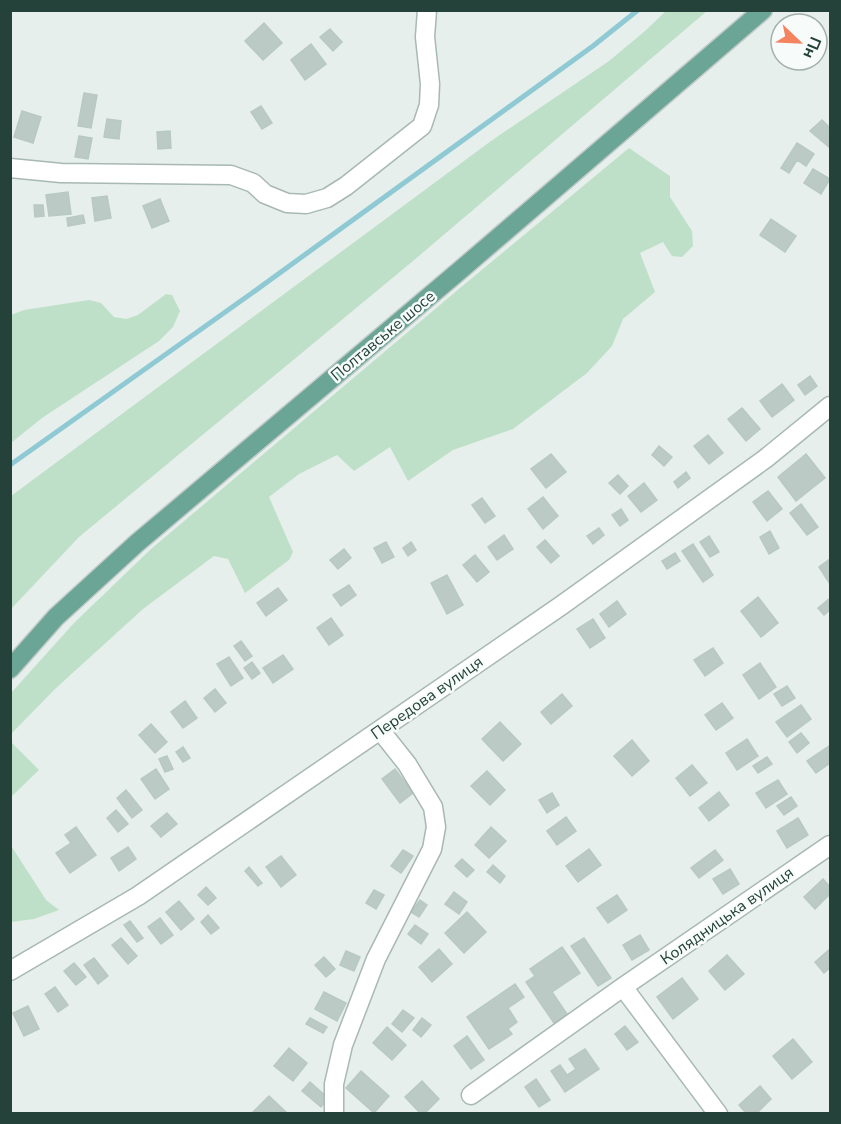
<svg xmlns="http://www.w3.org/2000/svg" width="841" height="1124" font-family="'Nunito Sans',sans-serif">
<rect width="100%" height="100%" fill="#e6efeb"/>
<path fill="#bfe0c8" d="M667 10 707 11 413 261 79 537 11 609V496L491 141 609 61 645 31Z
M629 148 670 176V197L692 231 693 246 682 257 672 256 663 242 640 253 655 292 623 319 612 346 587 373 513 429 453 450 408 481 390 447 354 471 337 455 299 474 269 497 293 552 289 560 245 593 228 559 214 556 143 609 55 689 11 734V693L74 623 151 549 460 288Z
M166 294 172 295 180 311 173 327 159 341 42 418 11 443V315L24 310 89 300 101 303 114 317 126 319 138 315Z
M11 742 39 770 11 797Z
M10 844 46 900 59 910 34 919 11 922Z"/>
<g fill="none" stroke-linecap="round" stroke-linejoin="round">
<path stroke="#8ec9d4" stroke-width="5" d="M10 465 252 293 593 46 638 10"/>
</g>
<path fill="#bbcac4" stroke="#b8c9c2" stroke-width="1.5" d="M264 23 282 43 263 60 245 41Z
M330 29 342 42 333 51 320 37Z
M311 44 326 64 305 80 291 60Z
M84 93 97 95 91 128 78 126Z
M261 106 272 123 262 129 251 112Z
M22 111 41 117 33 143 14 137Z
M107 119 121 121 119 139 104 137Z
M822 120 830 128V148L810 131Z
M170 131 171 148 158 149 157 132Z
M79 136 92 138 88 159 75 157Z
M797 143 814 154 806 166 797 160 789 173 781 168Z
M813 169 830 179 821 194 804 183Z
M68 192 71 214 49 216 46 195Z
M107 196 111 218 95 221 92 198Z
M160 199 169 221 152 228 143 206Z
M34 205H43L44 216 35 217Z
M83 215 85 223 68 226 67 218Z
M771 219 796 236 785 252 760 235Z
M810 376 817 386 805 395 798 385Z
M782 384 794 400 772 417 760 401Z
M742 408 760 429 746 441 728 419Z
M708 435 723 453 709 464 694 446Z
M659 446 672 457 664 466 652 455Z
M551 454 566 472 546 488 531 469Z
M806 454 825 478 796 501 778 477Z
M686 472 690 478 678 488 674 482Z
M618 475 628 486 620 494 609 483Z
M644 483 657 500 641 512 628 496Z
M768 491 782 509 767 521 753 502Z
M543 497 558 516 543 529 528 509Z
M482 498 495 516 485 523 472 505Z
M801 504 818 527 807 535 790 513Z
M621 509 628 520 620 526 612 515Z
M599 528 604 535 593 544 587 536Z
M770 531 779 548 769 554 760 537Z
M504 535 513 549 497 560 488 547Z
M709 536 719 552 710 557 700 542Z
M545 540 559 556 551 563 537 547Z
M386 542 394 557 382 563 374 548Z
M411 542 416 550 408 556 403 548Z
M693 544 713 575 703 582 682 551Z
M344 549 351 558 338 569 330 560Z
M675 553 680 561 667 569 662 561Z
M475 555 489 572 477 582 463 565Z
M830 559V584L819 567Z
M447 575 463 605 447 614 431 583Z
M349 585 356 595 341 606 333 595Z
M278 588 287 600 266 616 257 603Z
M758 597 778 623 761 637 741 611Z
M830 598V610L824 615 818 608Z
M617 601 626 614 609 627 600 614Z
M331 618 343 635 329 645 317 628Z
M593 619 605 638 590 648 577 629Z
M241 641 252 656 245 661 234 646Z
M713 648 723 663 705 676 694 660Z
M283 655 293 669 273 683 263 668Z
M229 657 243 678 231 686 217 664Z
M252 662 260 673 252 679 244 668Z
M760 663 776 687 759 699 743 675Z
M787 686 795 698 782 706 774 694Z
M215 689 226 703 215 712 204 698Z
M562 694 572 706 551 724 541 712Z
M185 701 197 718 183 728 171 712Z
M722 703 733 718 716 730 705 715Z
M801 705 811 719 787 737 776 722Z
M500 722 521 744 503 761 482 739Z
M151 724 167 742 155 753 139 735Z
M801 733 809 743 797 753 789 742Z
M747 739 758 756 737 770 726 753Z
M632 740 649 761 632 776 614 756Z
M829 746 830 748V763L816 773 807 761Z
M183 747 190 758 183 762 176 752Z
M167 756 173 769 165 772 159 759Z
M767 757 772 764 758 773 753 766Z
M692 765 707 783 690 796 676 778Z
M156 769 169 789 155 799 141 779Z
M395 769 413 793 400 803 382 779Z
M487 771 505 790 490 805 471 786Z
M778 780 787 794 766 808 756 793Z
M126 790 142 810 132 818 117 798Z
M719 792 729 805 709 821 699 808Z
M552 793 559 805 547 813 539 800Z
M791 797 797 806 784 815 777 806Z
M116 810 128 824 118 832 107 818Z
M167 813 177 824 161 837 151 826Z
M566 817 576 831 557 845 547 831Z
M798 818 808 835 787 848 777 831Z
M76 827 96 855 70 873 56 853 71 843 65 835Z
M491 827 506 841 489 858 475 845Z
M128 847 136 859 119 871 111 858Z
M589 849 601 865 578 882 566 866Z
M403 850 413 856 401 873 391 866Z
M715 850 723 860 699 878 691 868Z
M281 856 296 875 281 887 266 867Z
M462 859 474 870 467 877 455 866Z
M493 865 505 876 500 883 487 872Z
M249 867 262 883 258 886 245 871Z
M730 869 739 884 723 894 713 879Z
M823 879 830 887V894L815 909 804 897Z
M206 887 216 898 208 905 198 895Z
M374 890 384 895 376 909 366 903Z
M454 892 467 902 459 914 445 904Z
M617 895 627 910 608 923 597 908Z
M420 900 427 905 419 917 411 912Z
M179 901 194 919 181 930 166 912Z
M467 912 486 932 464 953 445 933Z
M208 915 219 928 211 934 201 922Z
M160 918 173 935 161 944 148 927Z
M130 921 143 938 137 942 124 925Z
M415 925 428 934 421 944 408 934Z
M640 935 649 950 632 960 623 945Z
M121 938 137 956 128 964 112 945Z
M584 938 611 978 598 986 571 946Z
M562 947 580 973 552 992 567 1014 554 1023 526 982 535 976 530 969Z
M439 949 452 964 432 982 419 967Z
M830 949V968L824 973 815 962Z
M346 951 360 957 354 971 340 965Z
M727 955 744 974 725 990 709 971Z
M324 957 335 969 326 977 315 965Z
M94 958 108 976 98 984 84 965Z
M74 963 86 977 76 985 64 971Z
M682 978 698 999 673 1019 657 997Z
M515 984 524 997 508 1008 517 1022 508 1029 512 1034 489 1049 467 1017Z
M55 987 68 1005 58 1012 45 994Z
M324 992 346 1003 337 1021 315 1009Z
M28 1006 39 1029 24 1036 13 1013Z
M403 1010 414 1018 402 1032 392 1024Z
M310 1018 327 1027 323 1033 306 1024Z
M422 1018 431 1025 421 1037 413 1030Z
M625 1026 638 1042 627 1050 615 1034Z
M387 1027 406 1045 392 1060 373 1043Z
M467 1036 484 1060 471 1069 454 1046Z
M793 1039 812 1062 792 1079 773 1056Z
M289 1048 307 1063 293 1081 274 1066Z
M585 1049 599 1069 565 1092 551 1071 560 1065 567 1075 576 1069 569 1059Z
M361 1071 389 1096 374 1113 346 1088Z
M536 1079 550 1100 539 1107 525 1087Z
M422 1081 439 1099 424 1114H421L405 1097Z
M310 1082 328 1098 321 1107 302 1091Z
M760 1086 771 1099 756 1114H747L739 1105Z
M269 1096 286 1112 284 1114H255L253 1112Z"/>
<g fill="none" stroke-linecap="round" stroke-linejoin="round">
<defs>
<path id="minor" d="M10 168 61 173 231 175 253 183 265 194 287 203 306 204 327 198 346 186 422 126 429 105 430 84 425 37 427 10
M10 971 138 896 380 730 562 605 765 459 830 406
M623 987 718 1114
M471 1095 623 987 830 845
M334 1114V1084L343 1045 376 959 432 849 436 827 433 807 407 764 380 730"/>
<path id="major" d="M10 669 56 617 137 543 458 272 763 10"/>
</defs>
<use href="#minor" stroke="#a8b8b2" stroke-width="21"/>
<use href="#major" stroke="#c2cac8" stroke-width="21"/>
<use href="#minor" stroke="#fff" stroke-width="18"/>
<use href="#major" stroke="#6aa596" stroke-width="18"/>
</g>
<g text-anchor="middle" dominant-baseline="central" stroke-width="5" stroke-linejoin="round" paint-order="stroke">
<g font-size="16" fill="#24423a" stroke="#f7fbf9">
<text transform="translate(383 336) rotate(-40)">Полтавське шосе</text>
<text transform="translate(427 698) rotate(-35)">Передова вулиця</text>
<text transform="translate(727 916) rotate(-35)">Колядницька вулиця</text>
</g>
</g>
<rect width="841" height="1124" fill="none" stroke="#24423a" stroke-width="24"/>
<g transform="translate(799 42) rotate(113)"><circle r="28" fill="#f7fbf9" stroke="#a3b1ad" stroke-width="1.5"/>
<path d="M0-4.5L10 22L0 15L-10 22Z" fill="#f4845f"/>
<text y="-9" font-size="16" font-weight="bold" text-anchor="middle" fill="#24423a">Пн</text>
</g>
</svg>
